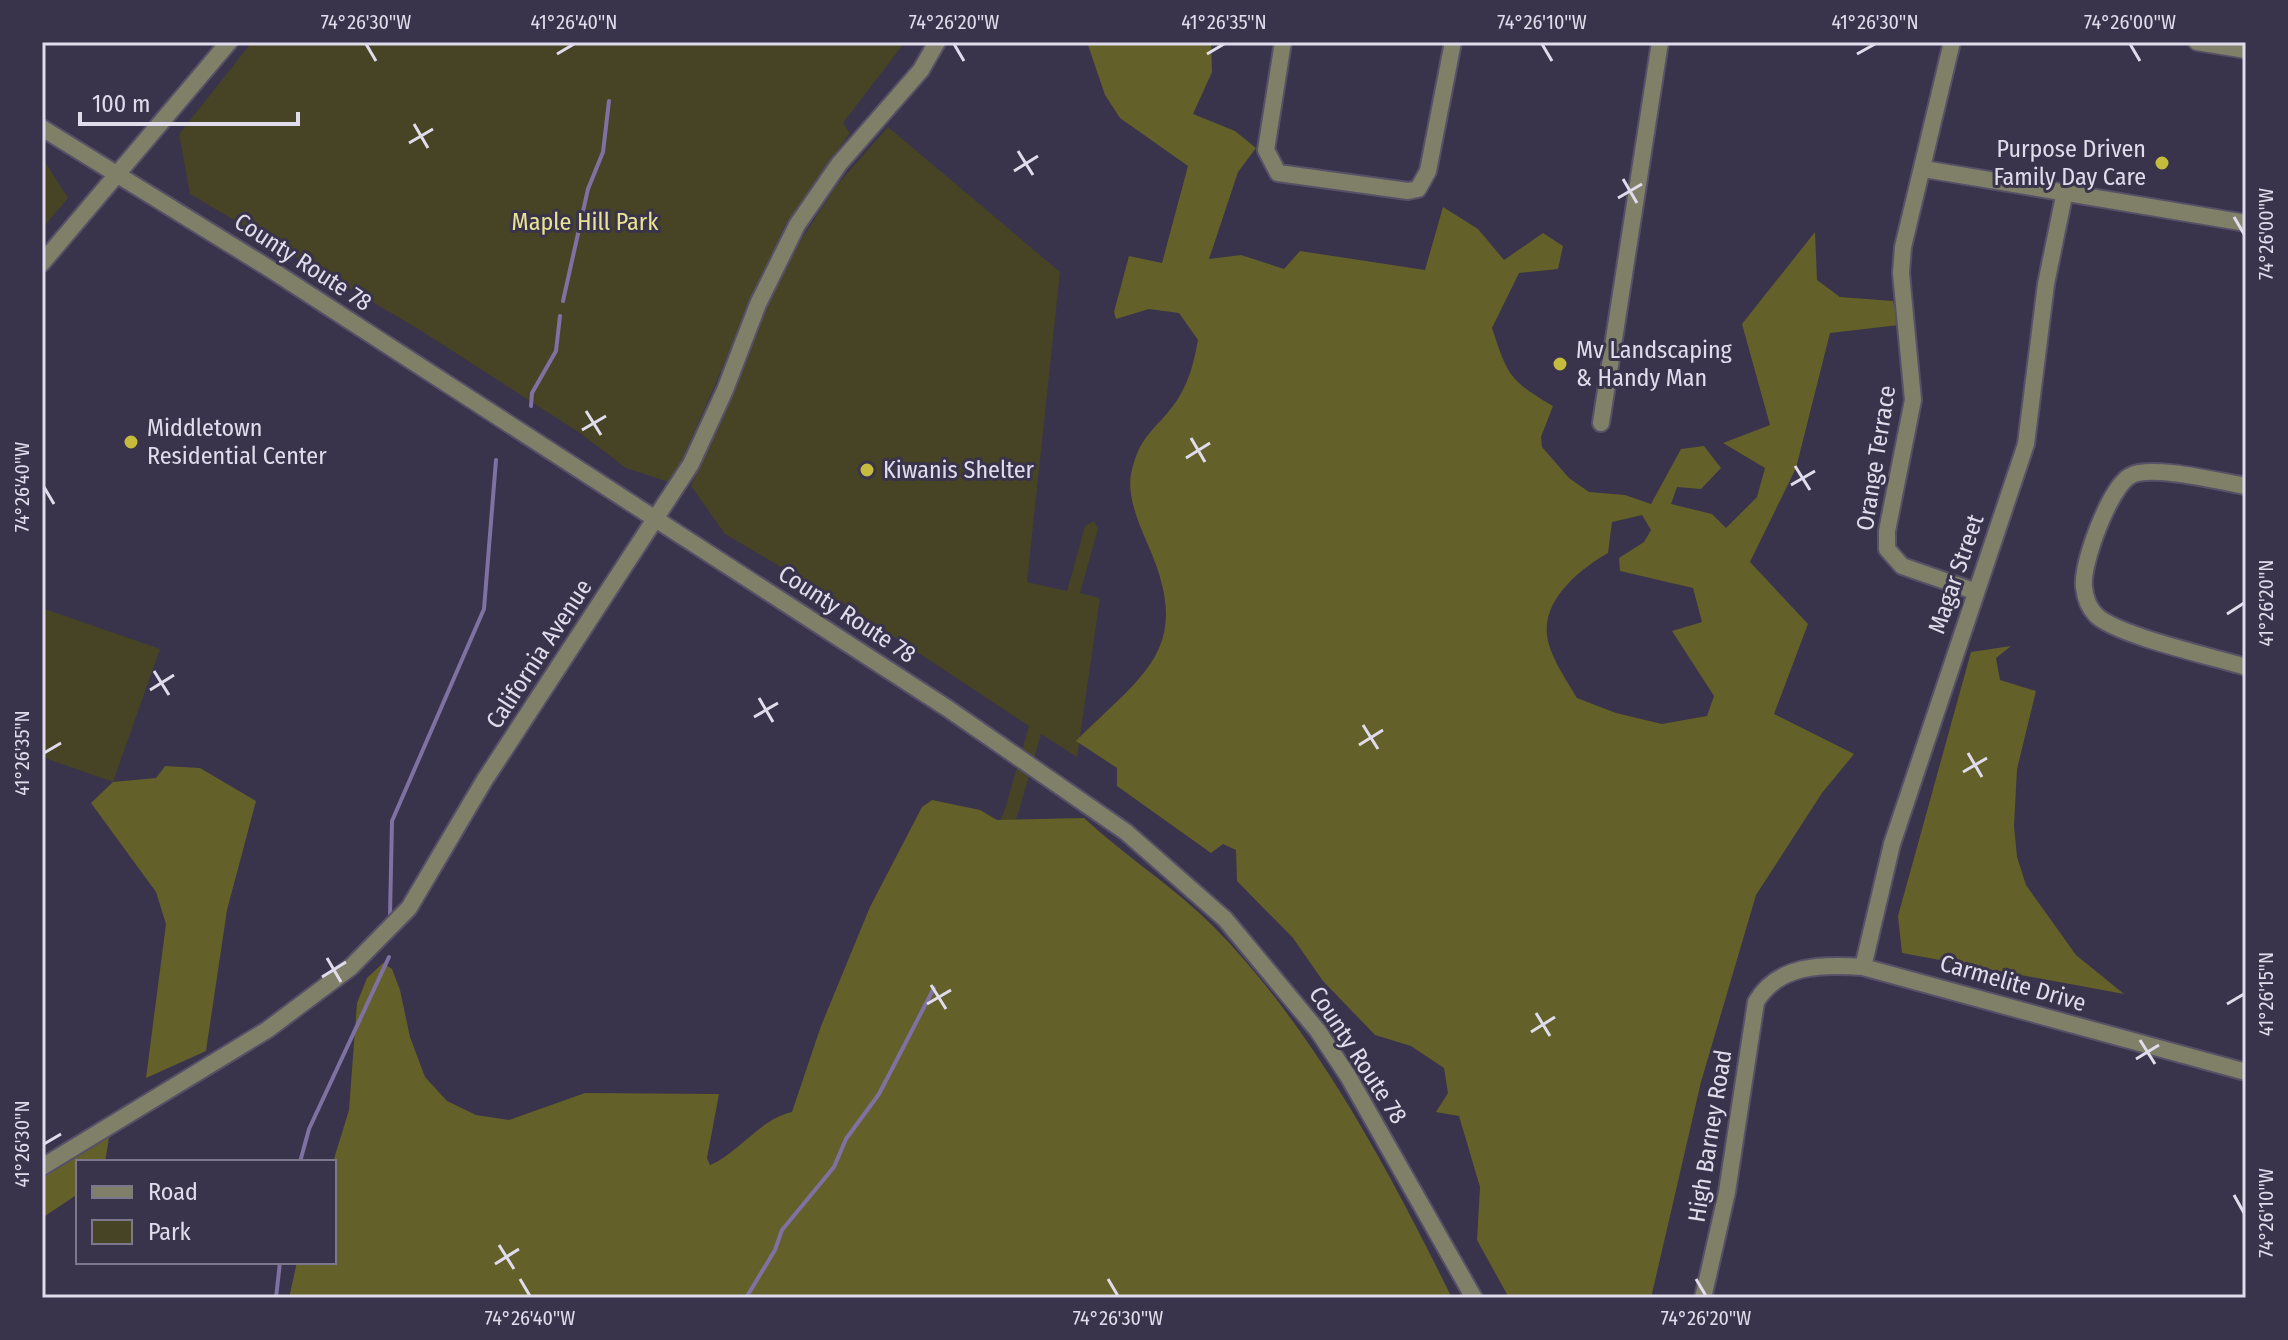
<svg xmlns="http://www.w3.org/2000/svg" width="2288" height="1340" font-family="'Fira Sans Condensed',sans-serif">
<rect width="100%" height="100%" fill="#39334b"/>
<path fill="#464425" d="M252 42H905L843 123 850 133 785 225 672 483 626 468 580 433 420 330 190 194 179 134Z
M888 127 1060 272 1027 582 1067 591 1085 526 1094 521 1098 529 1080 593 1100 598 1077 757 1041 734 1018 814 898 1103 884 1099 1005 809 1029 726 852 609 725 534 691 486 784 266 836 186Z
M42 157 68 198 42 229Z
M42 608 160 649 113 782 42 757Z"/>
<path fill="#646029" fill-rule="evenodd" d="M1087 42H1211L1212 72 1193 114 1235 131 1256 148 1238 172 1209 259 1241 255 1284 269 1300 251 1425 270 1443 207 1478 229 1504 260 1543 233 1563 246 1558 269 1519 273 1492 328C1508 376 1509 380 1553 406L1541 437 1542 447 1569 478 1589 492 1625 495 1651 504 1681 449 1704 446 1721 468 1701 489 1677 487 1671 504 1712 514 1726 528 1757 497 1765 468 1723 443 1770 425 1742 324 1815 232 1817 280 1840 297 1893 301 1899 325 1830 333 1796 468 1750 562 1808 624 1774 714 1854 754 1822 793 1756 895 1701 1082 1651 1298H1509L1477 1240 1480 1187 1459 1116 1436 1112 1448 1093 1444 1068 1411 1046 1375 1035 1323 981 1293 938 1237 881 1236 850 1223 844 1211 853 1117 786V768L1076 741C1145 672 1194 649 1148 545 1139 524 1127 497 1131 474 1140 431 1159 429 1179 397 1190 379 1194 361 1198 340L1179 313 1149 309 1116 319 1114 312 1129 256 1162 263 1188 166 1120 118 1105 95ZM1642 515 1651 530 1644 542 1619 558 1620 571 1693 588 1702 622 1672 631 1714 696 1707 716 1662 724 1616 713 1577 698C1567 681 1549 655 1547 635 1543 599 1580 569 1608 553L1612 522Z
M2011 646 1996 658 2000 680 2036 691 2017 769 2014 826 2017 857 2026 885 2076 955 2124 994 1902 953 1898 916 1971 652Z
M165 766 200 768 256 801 227 910 206 1051 146 1078 166 924 156 892 91 803 113 782 156 778Z
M932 800 980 810 997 820 1084 818C1125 856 1173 886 1214 927 1314 1029 1389 1170 1452 1298H289L297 1262H334L333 1162 349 1110 357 1003 367 978 383 963 392 969 400 990 410 1037 425 1077 447 1101 476 1115 509 1120 585 1093 719 1094 707 1158 710 1165C740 1152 760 1119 792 1112L821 1026 870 907 922 807Z
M110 1132 105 1162H78V1194L42 1218V1178Z"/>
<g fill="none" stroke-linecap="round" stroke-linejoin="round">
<path stroke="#7f71a2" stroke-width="4" d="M563 301 588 189 603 152 609 101
M531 406 532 393 556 351 560 316
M390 915 392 821 484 609 496 460
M300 1162 309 1129 389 957
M276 1298 280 1262
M746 1298 775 1250 782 1230 834 1167 846 1139 879 1094 934 988"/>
<defs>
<path id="minor" d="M1283 42 1266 150 1278 173 1408 191 1418 189 1428 171 1453 42
M1952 42 1903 247 1901 273 1913 400 1887 531V549L1902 566 1974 591
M2197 42 2246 50
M42 128 270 269 947 708 1126 832 1225 919 1318 1031 1348 1076 1474 1298
M1924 169 2246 223
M42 263 229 42
M1601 423 1660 42
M2246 486C2222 482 2150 464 2130 476 2110 487 2081 564 2084 587 2085 597 2089 608 2096 615 2115 635 2214 657 2246 667
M1863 967 1892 844 2026 444 2046 284 2065 191
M42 1167 267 1030 351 967 409 908 484 781 691 464 725 390 758 304 797 225 839 164 921 70 937 42
M1703 1298 1727 1192 1756 1002C1778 964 1823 964 1863 967L2246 1072"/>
</defs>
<use href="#minor" stroke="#575168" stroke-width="20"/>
<use href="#minor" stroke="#807f68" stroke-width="16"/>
</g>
<path fill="none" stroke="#e0dcec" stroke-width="3" d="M366 44 376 61M954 44 964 61M1542 44 1552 61M2130 44 2140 61M557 54 574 44M1207 54 1224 44M1857 54 1875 44M414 124 428 148M409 143 433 129M1018 151 1033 175M1014 171 1038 156M1623 179 1637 203M1618 198 1642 184M2234 217 2244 234M586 411 601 435M582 430 606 416M1191 438 1205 462M1186 458 1210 443M1795 466 1810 490M1791 485 1815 471M44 487 54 504M2227 614 2244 603M154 671 169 695M150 690 174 675M759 698 773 722M754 717 778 703M1363 725 1378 749M1359 745 1383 730M44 753 61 743M1968 753 1982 777M1963 772 1987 758M327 958 341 982M322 977 346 962M931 985 946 1009M927 1004 951 990M2227 1004 2244 994M1536 1013 1550 1036M1531 1032 1555 1017M2140 1040 2155 1064M2136 1059 2159 1045M44 1144 61 1134M2234 1195 2244 1213M499 1245 514 1269M495 1264 519 1249M520 1279 530 1296M1108 1279 1118 1296M1696 1279 1706 1296"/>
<g fill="#c5bc3d" stroke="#39334b" stroke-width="3">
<circle cx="2162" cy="163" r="8"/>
<circle cx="1560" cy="364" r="8"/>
<circle cx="131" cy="442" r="8"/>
<circle cx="867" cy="470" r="8"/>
</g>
<g text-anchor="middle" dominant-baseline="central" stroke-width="6" stroke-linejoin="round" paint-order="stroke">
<g font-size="24" fill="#e0dcec" stroke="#39334b" text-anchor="start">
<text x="2146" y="149" text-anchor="end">Purpose Driven<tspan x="2146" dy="28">Family Day Care</tspan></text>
<text x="1576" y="350">Mv Landscaping<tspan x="1576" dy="28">&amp; Handy Man</tspan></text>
<text x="147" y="428">Middletown<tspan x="147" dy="28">Residential Center</tspan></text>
<text x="883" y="470">Kiwanis Shelter</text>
</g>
<g font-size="24" fill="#eae490" stroke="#39334b">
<text x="585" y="222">Maple Hill Park</text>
</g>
<g font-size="24" fill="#e0dcec" stroke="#39334b">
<text transform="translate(303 262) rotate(33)">County Route 78</text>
<text transform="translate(1876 458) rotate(-81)">Orange Terrace</text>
<text transform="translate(1956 574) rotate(-71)">Magar Street</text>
<text transform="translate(847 614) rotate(33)">County Route 78</text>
<text transform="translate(539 654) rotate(-57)">California Avenue</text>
<text transform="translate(2013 983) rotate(16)">Carmelite Drive</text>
<text transform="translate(1358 1055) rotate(57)">County Route 78</text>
<text transform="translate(1710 1136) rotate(-81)">High Barney Road</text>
</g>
</g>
<rect width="2288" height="1340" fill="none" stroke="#39334b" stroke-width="88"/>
<rect x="76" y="1160" width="260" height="104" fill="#39334b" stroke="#7c778b" stroke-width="2"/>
<rect x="92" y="1186" width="40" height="12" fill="#807f68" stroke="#7c778b" stroke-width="2"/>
<text x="148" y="1200" font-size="24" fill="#e0dcec">Road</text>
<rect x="92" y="1220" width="40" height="24" fill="#464425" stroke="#7c778b" stroke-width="2"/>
<text x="148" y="1240" font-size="24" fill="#e0dcec">Park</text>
<path d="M80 112v12h218v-12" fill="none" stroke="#e0dcec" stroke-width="4"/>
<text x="92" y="112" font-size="24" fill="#e0dcec" stroke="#39334b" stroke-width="6" paint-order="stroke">100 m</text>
<rect x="44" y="44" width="2200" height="1252" fill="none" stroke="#e0dcec" stroke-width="3"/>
<g font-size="20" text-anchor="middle" fill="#e0dcec">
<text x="366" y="29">74°26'30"W</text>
<text x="574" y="29">41°26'40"N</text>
<text x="954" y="29">74°26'20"W</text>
<text x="1224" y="29">41°26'35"N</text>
<text x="1542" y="29">74°26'10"W</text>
<text x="1875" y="29">41°26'30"N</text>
<text x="2130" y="29">74°26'00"W</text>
<text transform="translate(2266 234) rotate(-90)" y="7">74°26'00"W</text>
<text transform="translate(22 487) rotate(-90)" y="7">74°26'40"W</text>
<text transform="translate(2266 603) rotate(-90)" y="7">41°26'20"N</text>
<text transform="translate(22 753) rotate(-90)" y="7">41°26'35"N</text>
<text transform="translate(2266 994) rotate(-90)" y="7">41°26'15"N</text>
<text transform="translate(22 1144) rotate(-90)" y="7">41°26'30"N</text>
<text transform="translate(2266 1213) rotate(-90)" y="7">74°26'10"W</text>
<text x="530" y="1325">74°26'40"W</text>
<text x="1118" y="1325">74°26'30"W</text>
<text x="1706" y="1325">74°26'20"W</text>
</g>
</svg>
